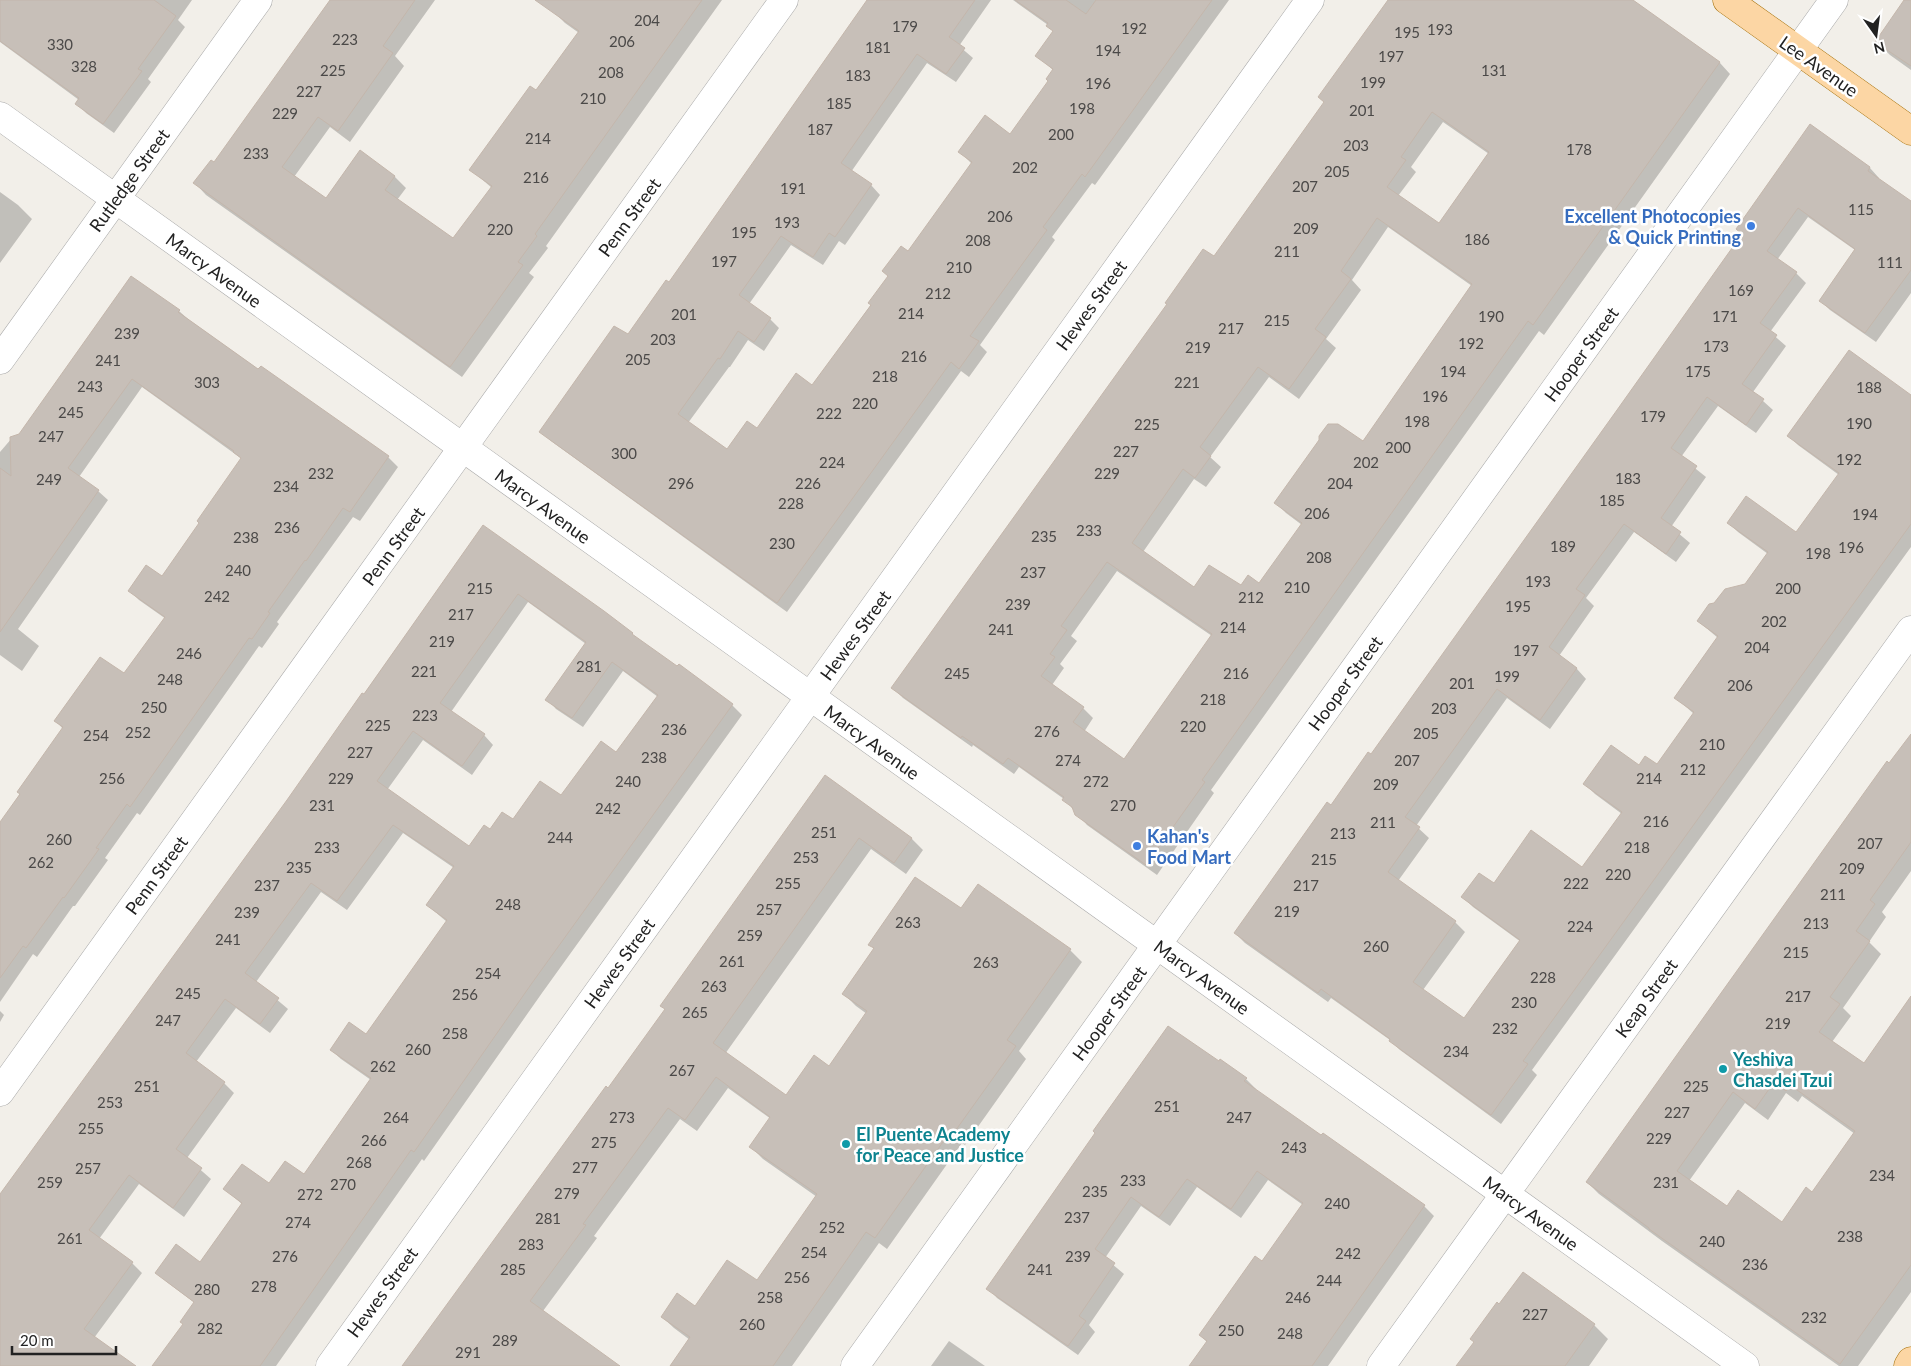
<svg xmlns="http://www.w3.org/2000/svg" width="1911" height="1366" font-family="Lato,sans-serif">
<rect width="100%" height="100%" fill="#f2efe9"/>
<path fill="#0003" fill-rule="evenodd" d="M0 0H192L178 20 185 27 148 79 151 82 114 133 86 113 77 103 79 100 0 42Z
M336 0H435L395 56 404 66 350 142 330 127 294 177 326 200 360 151 395 177 406 188 397 200 454 240 492 188 471 170 536 92 579 33 565 23 554 12 562 0H722L546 246 548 248 529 273 534 277 462 377 206 195 195 183 214 164Z
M872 0H991L959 46 973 58 956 82 927 63 851 172 871 185 880 195 845 245 839 241 823 265 791 245 749 304 770 319 779 328 764 351 748 340 730 367H729L688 423 727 451 757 430 812 387 972 164 960 152 1011 135 1050 81 1053 70 1037 56 1054 32 1048 25 1013 0H1229L1095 185 1092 183 1052 237 1055 240 980 345 987 352 969 377 961 371 787 612 551 441 541 432 628 336 669 284Z
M1390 0H1632L1720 63 1730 74 1544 335 1539 331 1211 790 1214 793 1157 875 1087 825 1064 799 1019 767 1014 774 973 745 972 747 903 698 893 688 1214 258 1325 103ZM1443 122 1489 154 1439 224 1398 196 1416 172 1411 167ZM1388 227 1472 286 1363 443 1276 503 1286 513 1302 525 1259 584 1194 589 1143 552 1194 479 1206 487 1221 467 1210 457 1269 377 1299 399 1336 348 1326 339 1361 290 1352 280ZM1117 571 1212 636 1125 761 1084 732 1093 718 1083 708 1052 685 1064 668 1060 664 1077 641 1071 636Z
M1905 0H1911V70L1890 55 1877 42Z
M1811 126 1870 168 1879 178 1878 179 1911 203V293L1876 342 1830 310 1820 300 1855 250 1808 217 1777 260 1796 273 1806 283 1770 332 1786 346 1753 392 1773 410 1756 433 1718 406 1681 457 1706 477 1671 527 1690 543 1676 562 1634 532 1586 598 1594 606 1559 656 1577 669 1586 679 1550 729 1507 698 1416 826 1429 838 1398 881 1455 922 1465 932 1423 990 1464 1020 1521 942 1473 907 1463 897 1494 885 1583 869 1622 814 1595 794 1585 784 1639 767 1657 766 1694 714 1676 698 1718 638 1698 621 1715 604 1746 585 1768 554 1738 532 1728 522 1796 534 1839 475 1798 445 1789 436 1911 397V547L1532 1070 1537 1075 1501 1124 1400 1050 1390 1040 1331 998 1328 1002 1245 943 1235 933 1371 756 1743 235Z
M0 192 18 205 32 219 0 263Z
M179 311 189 320 259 370 388 457 398 467 360 521 353 517 277 622 279 624 262 648 259 646 140 815 137 813 105 858 108 860 75 906H73L37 957 33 954 0 1002V824L63 729 56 721 124 675 166 619 139 600 130 591 162 577 201 523 242 459 142 387 79 477 98 491 108 500 18 629 39 646 22 671 0 655V452L12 438 20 435Z
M483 527 603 612 639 641 678 668 679 666 732 705 742 715 542 993 424 1161 422 1159 276 1366H154L184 1325 195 1303 167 1282 157 1273 200 1263 243 1205 225 1189 270 1185 305 1176 371 1080 341 1059 331 1050 366 1035 447 922 427 905 454 868 403 833 347 910 321 892 256 982 288 1009 270 1033 236 1008 196 1062 224 1083 234 1093 187 1158 211 1179 184 1217 139 1184 99 1239 132 1263 142 1273 94 1338 134 1366H0V1195L288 801ZM528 602 586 644 547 699 556 709 583 727 623 671 658 697 617 754 561 797 490 830 469 847 387 790 423 740 472 775 493 745 484 735 451 712Z
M1911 736V871L1882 912 1886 917 1869 942 1881 954 1843 1008 1851 1016 1832 1042 1864 1065 1911 999V1292L1858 1366H1839L1662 1241 1599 1194 1587 1182ZM1786 1093 1798 1102 1802 1096 1855 1134 1813 1194 1782 1223 1727 1208 1689 1181 1745 1103 1768 1120Z
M826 777 912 839 923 850 906 874 871 849 725 1054 786 1097 829 1067 867 1014 856 1006 844 994 875 950 870 944 961 910 978 886 1070 950 1082 962 1019 1051 1026 1059 965 1145 962 1143 887 1249 879 1243 792 1366H672L690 1340 674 1328 662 1317 696 1308 757 1282 817 1197 763 1159 751 1147 771 1119 728 1088 697 1131 680 1119 594 1236 597 1238 543 1311 618 1366H404L666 1010Z
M0 1011 4 1015 0 1022Z
M1220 1063 1246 1079 1256 1089 1255 1090 1424 1206 1434 1216 1328 1366H1191L1207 1342 1200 1335 1262 1262 1303 1205 1268 1180 1241 1218 1197 1187 1170 1226 1141 1206 1105 1258 1124 1274 1089 1325 1095 1332 1078 1355 997 1298 988 1288Z
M1523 1273 1594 1325 1608 1339 1589 1366H1458Z
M949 1341 985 1366H931Z"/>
<path fill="#c7bfb8" stroke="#c4b6ab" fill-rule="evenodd" d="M0 0H154L176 16 138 69 142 71 103 124 75 104 79 98 0 41Z
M330 0H415L383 46 393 53 338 131 318 117 282 167 326 198 360 150 395 176 385 190 453 238 492 186 469 170 530 86 536 90 579 31 535 0H702L535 234 537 236 518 262 523 265 450 367 193 183 211 160 214 162Z
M867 0H975L949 37 965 48 946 74 917 54 841 163 872 184 835 237 829 233 813 257 781 236 739 295 771 318 754 342 738 331 720 359 718 358 678 414 727 449 747 421 757 428 796 373 812 385 871 305 868 303 888 276 882 271 901 246 908 251 972 162 958 152 985 115 1010 134 1048 81 1046 79 1053 69 1035 56 1053 31 1046 26 1048 23 1015 0H1066L1086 14 1096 0H1212L1085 177 1082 174 1043 227 1047 230 970 336 979 341 959 369 951 362 777 603 539 432 614 326 628 334 666 280 669 282Z
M1388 0H1633L1720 62 1533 325 1528 321 1508 349 1202 780 1205 782 1146 865 1075 815 1072 807 1062 800 1064 797 1008 758 1003 764 962 736 961 738 891 688 1167 304 1165 303 1203 249 1214 256 1324 102 1318 97ZM1432 112 1489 152 1439 223 1387 187 1406 160 1401 157ZM1377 218 1472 284 1363 441 1338 424H1328L1319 436V440L1274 503 1302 523 1259 583 1248 575 1241 585 1209 565 1194 587 1132 543 1183 469 1195 478 1211 456 1200 447 1258 367 1289 389 1326 337 1315 329 1351 279 1341 271ZM1107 562 1212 634 1124 759 1073 722 1084 707 1041 676 1055 657 1050 654 1067 630 1061 626Z
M1904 0H1911V66L1875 42Z
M1810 124 1870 167 1868 171 1911 201V270L1865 333 1819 301 1855 249 1798 208 1767 251 1797 272 1760 323 1777 335 1742 384 1764 399 1746 425 1707 397 1671 448 1697 466 1661 518 1681 532 1666 554 1624 524 1576 589 1585 595 1549 647 1577 668 1540 720 1497 689 1405 817 1420 827 1388 872 1456 921 1413 982 1464 1018 1520 940 1461 897 1479 873 1494 883 1531 830 1582 867 1622 812 1583 784 1611 745 1639 765 1645 756 1657 764 1694 712 1674 698 1718 636 1697 621 1709 604 1714 603 1725 589 1745 584 1768 552 1727 523 1746 496 1796 532 1839 473 1787 436 1849 350 1911 395V524L1523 1061 1528 1064 1491 1115 1389 1041 1390 1039 1321 989 1318 993 1234 933 1327 802 1331 805 1368 752 1371 754 1617 410 1742 234 1736 229Z
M131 276 180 310 178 312 258 369 261 366 389 456 350 512 343 508 306 561 305 560 268 612 270 613 252 639 249 638 130 807 127 804 96 848 99 849 64 898 63 897 26 948 23 946 0 978V822L20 794 17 792 63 727 54 721 100 657 124 673 165 617 128 591 146 565 162 576 199 523 197 521 241 458 233 452 234 451 132 379 68 468 99 490 0 632V468L11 476 10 437 19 434Z
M483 525 604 611 633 633 632 634 677 666 679 664 733 704 532 983 414 1152 411 1150 260 1366H152L183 1324 180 1322 194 1302 155 1273 176 1244 200 1262 242 1203 223 1189 242 1164 269 1183 285 1161 304 1174 371 1078 330 1050 349 1022 366 1034 447 920 426 905 454 866 393 825 337 901 311 883 245 973 279 998 260 1024 225 999 186 1053 225 1082 176 1149 202 1168 173 1208 129 1175 89 1230 133 1262 84 1329 136 1366H0V1194L287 800 362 693 364 694ZM518 594 586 642 545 700 572 718 612 662 658 695 616 752 601 741 561 795 540 781 513 819 502 812 490 829 484 825 469 846 377 781 413 731 462 766 485 734 440 703Z
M1911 734V842L1870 900 1875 904 1856 931 1870 941 1830 997 1840 1004 1819 1032 1864 1063 1911 996V1265L1840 1364 1649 1229V1228L1586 1182 1864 793 1887 761 1889 763ZM1774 1082 1786 1091 1790 1085 1855 1131 1812 1192 1806 1187 1782 1222 1738 1190 1727 1206 1677 1171 1733 1092 1755 1109Z
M825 775 912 838 894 863 859 838 713 1043 786 1095 814 1055 829 1066 867 1011 842 994 874 948 868 945 915 877 961 908 978 884 1071 949 1007 1040 1016 1046 953 1134 950 1132 875 1238 866 1232 773 1366H670L690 1337 661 1317 677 1293 695 1306 727 1260 757 1280 817 1194 749 1147 770 1117 716 1077 685 1120 668 1108 583 1224 586 1225 530 1301 620 1366H402L606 1086 608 1088 665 1009 660 1006Z
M1168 1026 1219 1061 1220 1059 1247 1078 1244 1081 1321 1135 1323 1133 1425 1205 1312 1366H1189L1207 1341 1199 1335 1255 1256 1262 1261 1303 1203 1257 1171 1231 1209 1187 1179 1159 1217 1131 1197 1095 1249 1115 1263 1079 1316 1086 1321 1068 1346 986 1289 1095 1133 1093 1131Z
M1523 1272 1595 1324 1565 1366H1456L1474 1342 1470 1339 1497 1302 1499 1304Z"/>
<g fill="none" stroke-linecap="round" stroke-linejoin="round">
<defs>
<path id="minor" d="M0 116 1745 1366
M0 360 258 0
M0 1092 784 0
M330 1366 1310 0
M855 1366 1834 0
M1381 1366 1911 630"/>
<path id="major" d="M1727 0 1911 131
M1908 1366 1911 1361"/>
</defs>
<use href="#minor" stroke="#a9a9a9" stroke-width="29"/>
<use href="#major" stroke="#a06b00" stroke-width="29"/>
<use href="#minor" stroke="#fff" stroke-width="28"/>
<use href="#major" stroke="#fcd6a4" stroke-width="28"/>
</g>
<g fill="#3f7fe0" stroke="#fff" stroke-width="2">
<circle cx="1751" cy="226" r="5"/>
<circle cx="1137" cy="846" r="5"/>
</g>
<g fill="#0f9aa8" stroke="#fff" stroke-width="2">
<circle cx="1723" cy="1069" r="5"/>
<circle cx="846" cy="1144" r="5"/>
</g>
<g text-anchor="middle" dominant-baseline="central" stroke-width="5" stroke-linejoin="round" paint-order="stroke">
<g font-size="15" fill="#4b4948">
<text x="647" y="20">204</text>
<text x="905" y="26">179</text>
<text x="1134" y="28">192</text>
<text x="1440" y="29">193</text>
<text x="1407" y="32">195</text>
<text x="345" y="39">223</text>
<text x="622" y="41">206</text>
<text x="60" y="44">330</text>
<text x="878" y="47">181</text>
<text x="1108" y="50">194</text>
<text x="1391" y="56">197</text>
<text x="84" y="66">328</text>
<text x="333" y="70">225</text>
<text x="1494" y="70">131</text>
<text x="611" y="72">208</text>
<text x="858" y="75">183</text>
<text x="1373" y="82">199</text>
<text x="1098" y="83">196</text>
<text x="309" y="91">227</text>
<text x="593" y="98">210</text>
<text x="839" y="103">185</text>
<text x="1082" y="108">198</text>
<text x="1362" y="110">201</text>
<text x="285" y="113">229</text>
<text x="820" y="129">187</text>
<text x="1061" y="134">200</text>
<text x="538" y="138">214</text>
<text x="1356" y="145">203</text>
<text x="1579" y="149">178</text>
<text x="256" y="153">233</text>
<text x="1025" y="167">202</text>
<text x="1337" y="171">205</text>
<text x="536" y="177">216</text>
<text x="1305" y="186">207</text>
<text x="793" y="188">191</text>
<text x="1861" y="209">115</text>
<text x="1000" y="216">206</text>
<text x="787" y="222">193</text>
<text x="1306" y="228">209</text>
<text x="500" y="229">220</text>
<text x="744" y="232">195</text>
<text x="1477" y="239">186</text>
<text x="978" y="240">208</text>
<text x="1287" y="251">211</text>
<text x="724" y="261">197</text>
<text x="1890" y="262">111</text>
<text x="959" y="267">210</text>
<text x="1741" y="290">169</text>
<text x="938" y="293">212</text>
<text x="911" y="313">214</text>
<text x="684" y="314">201</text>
<text x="1491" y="316">190</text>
<text x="1725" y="316">171</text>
<text x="1277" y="320">215</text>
<text x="1231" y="328">217</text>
<text x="127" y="333">239</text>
<text x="663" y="339">203</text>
<text x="1471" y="343">192</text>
<text x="1716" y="346">173</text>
<text x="1198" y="347">219</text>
<text x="914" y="356">216</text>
<text x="638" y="359">205</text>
<text x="108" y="360">241</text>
<text x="1453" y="371">194</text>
<text x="1698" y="371">175</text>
<text x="885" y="376">218</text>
<text x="207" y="382">303</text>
<text x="1187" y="382">221</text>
<text x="90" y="386">243</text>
<text x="1869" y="387">188</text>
<text x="1435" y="396">196</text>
<text x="865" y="403">220</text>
<text x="71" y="412">245</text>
<text x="829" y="413">222</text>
<text x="1653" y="416">179</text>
<text x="1417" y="421">198</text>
<text x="1859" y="423">190</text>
<text x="1147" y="424">225</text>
<text x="51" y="436">247</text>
<text x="1398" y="447">200</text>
<text x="1126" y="451">227</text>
<text x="624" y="453">300</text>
<text x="1849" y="459">192</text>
<text x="832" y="462">224</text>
<text x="1366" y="462">202</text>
<text x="321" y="473">232</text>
<text x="1107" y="473">229</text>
<text x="1628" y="478">183</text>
<text x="49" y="479">249</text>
<text x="681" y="483">296</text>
<text x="808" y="483">226</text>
<text x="1340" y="483">204</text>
<text x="286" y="486">234</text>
<text x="1612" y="500">185</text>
<text x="791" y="503">228</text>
<text x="1317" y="513">206</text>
<text x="1865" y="514">194</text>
<text x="287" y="527">236</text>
<text x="1089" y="530">233</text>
<text x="1044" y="536">235</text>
<text x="246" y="537">238</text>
<text x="782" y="543">230</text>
<text x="1563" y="546">189</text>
<text x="1851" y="547">196</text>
<text x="1818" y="553">198</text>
<text x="1319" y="557">208</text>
<text x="238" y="570">240</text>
<text x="1033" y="572">237</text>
<text x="1538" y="581">193</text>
<text x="1297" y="587">210</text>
<text x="480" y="588">215</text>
<text x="1788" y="588">200</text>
<text x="217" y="596">242</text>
<text x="1251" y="597">212</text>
<text x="1018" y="604">239</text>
<text x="1518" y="606">195</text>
<text x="461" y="614">217</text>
<text x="1774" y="621">202</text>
<text x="1233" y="627">214</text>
<text x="1001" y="629">241</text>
<text x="442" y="641">219</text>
<text x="1757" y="647">204</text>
<text x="1526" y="650">197</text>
<text x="189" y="653">246</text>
<text x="589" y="666">281</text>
<text x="424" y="671">221</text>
<text x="957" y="673">245</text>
<text x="1236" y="673">216</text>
<text x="1507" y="676">199</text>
<text x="170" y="679">248</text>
<text x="1462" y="683">201</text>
<text x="1740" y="685">206</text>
<text x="1213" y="699">218</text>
<text x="154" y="707">250</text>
<text x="1444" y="708">203</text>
<text x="425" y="715">223</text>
<text x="378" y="725">225</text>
<text x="1193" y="726">220</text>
<text x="674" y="729">236</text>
<text x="1047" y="731">276</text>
<text x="138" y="732">252</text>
<text x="1426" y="733">205</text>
<text x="96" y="735">254</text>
<text x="1712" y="744">210</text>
<text x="360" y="752">227</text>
<text x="654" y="757">238</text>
<text x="1068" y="760">274</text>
<text x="1407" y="760">207</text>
<text x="1693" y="769">212</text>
<text x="112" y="778">256</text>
<text x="341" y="778">229</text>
<text x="1649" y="778">214</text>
<text x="628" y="781">240</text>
<text x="1096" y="781">272</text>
<text x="1386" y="784">209</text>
<text x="322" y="805">231</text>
<text x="1123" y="805">270</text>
<text x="608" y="808">242</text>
<text x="1656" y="821">216</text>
<text x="1383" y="822">211</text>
<text x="824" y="832">251</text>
<text x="1343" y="833">213</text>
<text x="560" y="837">244</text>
<text x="59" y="839">260</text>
<text x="1870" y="843">207</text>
<text x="327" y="847">233</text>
<text x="1637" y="847">218</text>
<text x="806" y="857">253</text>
<text x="1324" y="859">215</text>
<text x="41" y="862">262</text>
<text x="299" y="867">235</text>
<text x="1852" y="868">209</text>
<text x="1618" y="874">220</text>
<text x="788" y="883">255</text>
<text x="1576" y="883">222</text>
<text x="267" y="885">237</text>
<text x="1306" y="885">217</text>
<text x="1833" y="894">211</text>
<text x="508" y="904">248</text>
<text x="769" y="909">257</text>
<text x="1287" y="911">219</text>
<text x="247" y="912">239</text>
<text x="908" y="922">263</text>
<text x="1816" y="923">213</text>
<text x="1580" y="926">224</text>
<text x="750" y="935">259</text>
<text x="228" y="939">241</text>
<text x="1376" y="946">260</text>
<text x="1796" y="952">215</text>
<text x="732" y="961">261</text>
<text x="986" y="962">263</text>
<text x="488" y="973">254</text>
<text x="1543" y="977">228</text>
<text x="714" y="986">263</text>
<text x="188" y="993">245</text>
<text x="465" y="994">256</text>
<text x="1798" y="996">217</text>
<text x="1524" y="1002">230</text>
<text x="695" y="1012">265</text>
<text x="168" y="1020">247</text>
<text x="1778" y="1023">219</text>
<text x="1505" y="1028">232</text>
<text x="455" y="1033">258</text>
<text x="418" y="1049">260</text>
<text x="1456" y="1051">234</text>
<text x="383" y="1066">262</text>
<text x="682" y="1070">267</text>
<text x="147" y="1086">251</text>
<text x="1696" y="1086">225</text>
<text x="110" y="1102">253</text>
<text x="1167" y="1106">251</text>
<text x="1677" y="1112">227</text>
<text x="396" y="1117">264</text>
<text x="622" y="1117">273</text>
<text x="1239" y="1117">247</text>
<text x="91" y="1128">255</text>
<text x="1659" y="1138">229</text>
<text x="374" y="1140">266</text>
<text x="604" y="1142">275</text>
<text x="1294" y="1147">243</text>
<text x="359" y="1162">268</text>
<text x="585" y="1167">277</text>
<text x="88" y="1168">257</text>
<text x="1882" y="1175">234</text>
<text x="1133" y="1180">233</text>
<text x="50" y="1182">259</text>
<text x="1666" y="1182">231</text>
<text x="343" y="1184">270</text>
<text x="1095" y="1191">235</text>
<text x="567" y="1193">279</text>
<text x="310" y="1194">272</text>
<text x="1337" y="1203">240</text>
<text x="1077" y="1217">237</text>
<text x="548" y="1218">281</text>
<text x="298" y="1222">274</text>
<text x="832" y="1227">252</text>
<text x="1850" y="1236">238</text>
<text x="70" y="1238">261</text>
<text x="1712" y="1241">240</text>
<text x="531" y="1244">283</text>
<text x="814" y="1252">254</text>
<text x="1348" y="1253">242</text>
<text x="285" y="1256">276</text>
<text x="1078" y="1256">239</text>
<text x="1755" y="1264">236</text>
<text x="513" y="1269">285</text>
<text x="1040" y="1269">241</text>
<text x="797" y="1277">256</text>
<text x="1329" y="1280">244</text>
<text x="264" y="1286">278</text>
<text x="207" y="1289">280</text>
<text x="770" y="1297">258</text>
<text x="1298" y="1297">246</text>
<text x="1535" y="1314">227</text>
<text x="1814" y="1317">232</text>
<text x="752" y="1324">260</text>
<text x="210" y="1328">282</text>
<text x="1231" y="1330">250</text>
<text x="1290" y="1333">248</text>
<text x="505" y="1340">289</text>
<text x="468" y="1352">291</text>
</g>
<g font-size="18" fill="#222" stroke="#fff">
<text transform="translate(1819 66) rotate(35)">Lee Avenue</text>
<text transform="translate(129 180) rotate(-54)">Rutledge Street</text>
<text transform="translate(629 217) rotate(-54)">Penn Street</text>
<text transform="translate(214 270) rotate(36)">Marcy Avenue</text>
<text transform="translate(1091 305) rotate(-54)">Hewes Street</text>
<text transform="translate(1581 354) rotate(-54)">Hooper Street</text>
<text transform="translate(543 506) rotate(36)">Marcy Avenue</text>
<text transform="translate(393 546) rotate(-54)">Penn Street</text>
<text transform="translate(855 635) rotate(-54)">Hewes Street</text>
<text transform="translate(1345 683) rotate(-54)">Hooper Street</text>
<text transform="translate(872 742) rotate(36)">Marcy Avenue</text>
<text transform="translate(156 875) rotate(-54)">Penn Street</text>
<text transform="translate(619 963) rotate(-54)">Hewes Street</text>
<text transform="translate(1202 977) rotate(36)">Marcy Avenue</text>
<text transform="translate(1646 998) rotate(-54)">Keap Street</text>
<text transform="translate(1109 1013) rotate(-54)">Hooper Street</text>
<text transform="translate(1531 1213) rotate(36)">Marcy Avenue</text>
<text transform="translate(382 1292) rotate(-54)">Hewes Street</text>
</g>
<g font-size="18" font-weight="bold" fill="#366cbe" stroke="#fff" text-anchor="end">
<text x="1741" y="216">Excellent Photocopies<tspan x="1741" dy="21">&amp; Quick Printing</tspan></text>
<text x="1147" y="836" text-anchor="start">Kahan's<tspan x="1147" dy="21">Food Mart</tspan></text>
</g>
<g font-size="18" font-weight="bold" fill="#0d838f" stroke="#fff" text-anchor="start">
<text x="1733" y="1059">Yeshiva<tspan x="1733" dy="21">Chasdei Tzui</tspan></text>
<text x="856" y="1134">El Puente Academy<tspan x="856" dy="21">for Peace and Justice</tspan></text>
</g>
</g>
<g transform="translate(1876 35) rotate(166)" stroke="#ffffff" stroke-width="4" paint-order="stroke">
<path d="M0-4L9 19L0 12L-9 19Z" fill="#222222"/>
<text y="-8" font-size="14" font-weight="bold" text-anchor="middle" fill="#222222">N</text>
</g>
<path d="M12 1346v8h104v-8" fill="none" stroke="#222222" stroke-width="2.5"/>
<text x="20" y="1346" font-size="15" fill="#222222" stroke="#ffffff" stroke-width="4" paint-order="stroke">20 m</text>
</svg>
